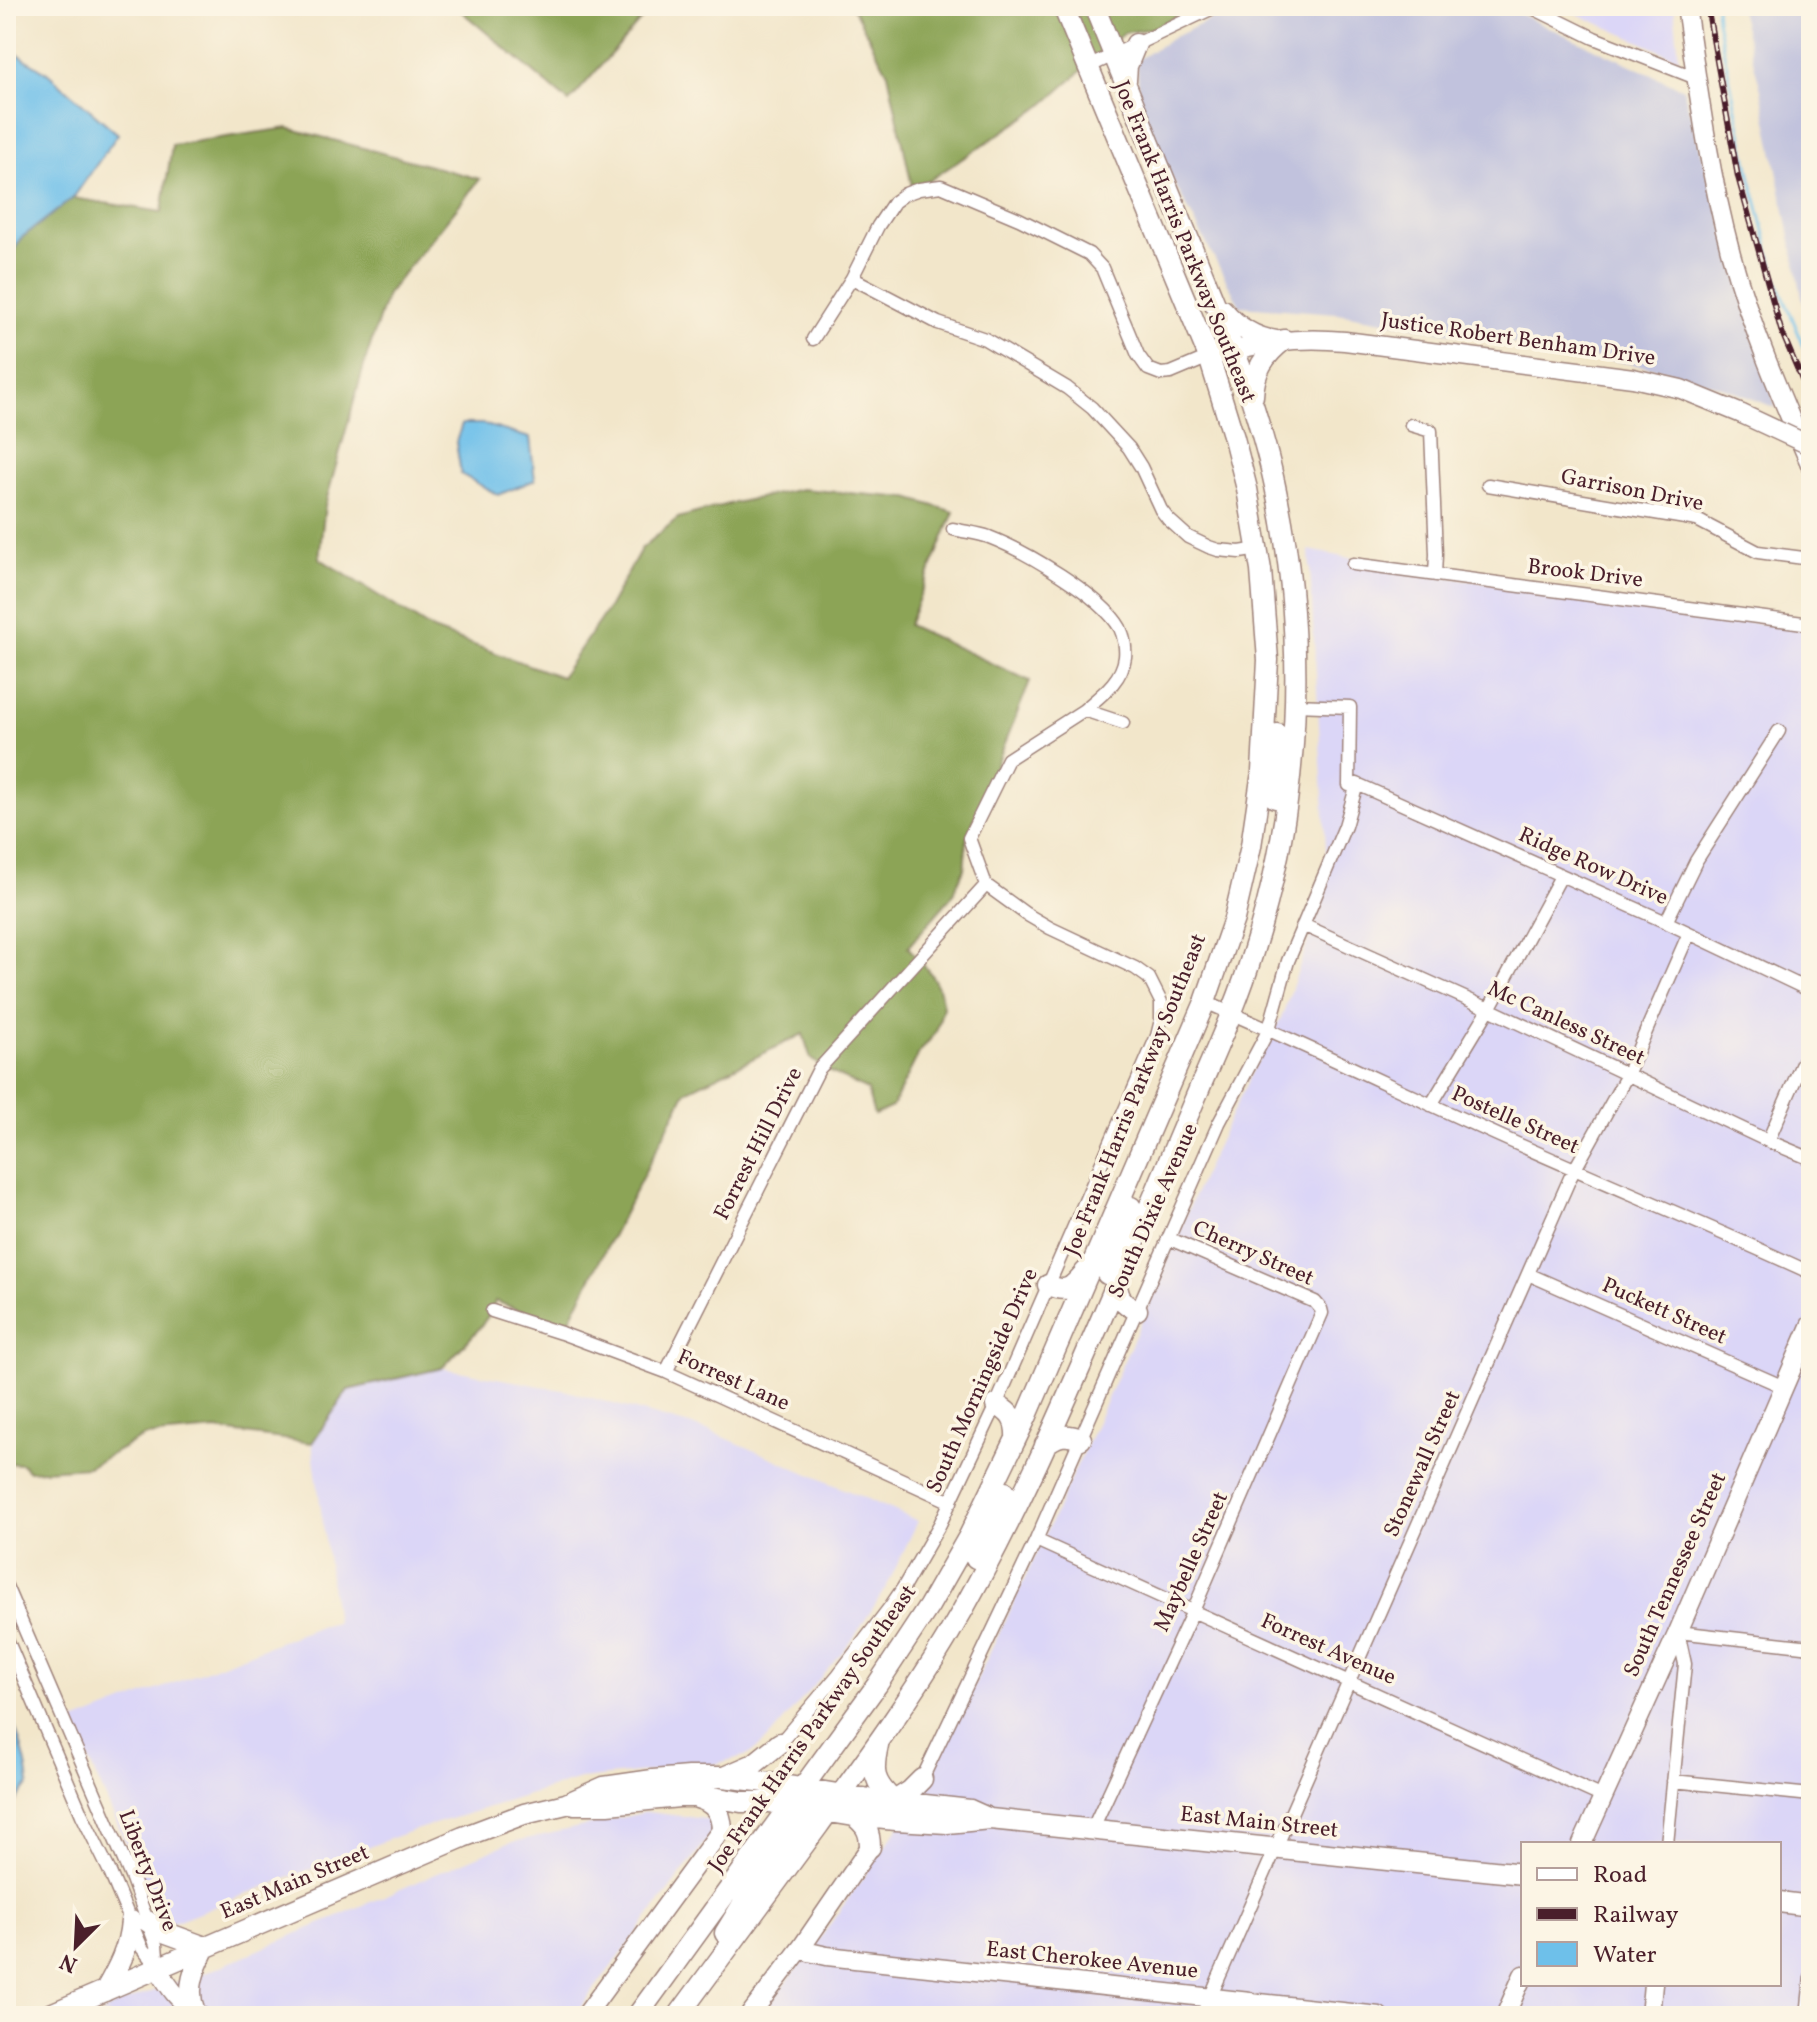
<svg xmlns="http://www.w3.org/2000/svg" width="1817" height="2022" font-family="Vollkorn,serif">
<rect width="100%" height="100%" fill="#fcf5e5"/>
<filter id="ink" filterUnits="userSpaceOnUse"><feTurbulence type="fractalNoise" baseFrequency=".0125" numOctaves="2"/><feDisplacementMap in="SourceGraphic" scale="16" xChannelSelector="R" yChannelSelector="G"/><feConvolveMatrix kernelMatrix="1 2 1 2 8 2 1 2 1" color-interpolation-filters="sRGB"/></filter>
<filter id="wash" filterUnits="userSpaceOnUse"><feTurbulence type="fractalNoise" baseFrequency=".006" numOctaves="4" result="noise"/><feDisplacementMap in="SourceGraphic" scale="32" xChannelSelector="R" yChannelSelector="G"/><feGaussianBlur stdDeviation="1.8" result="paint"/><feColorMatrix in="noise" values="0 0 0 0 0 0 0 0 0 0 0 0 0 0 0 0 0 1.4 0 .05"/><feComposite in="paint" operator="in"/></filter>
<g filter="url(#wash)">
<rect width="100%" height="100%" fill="#f2e6ca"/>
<path fill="#dbd6f7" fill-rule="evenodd" d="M1559 6H1674L1679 59Z
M1309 550 1435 575 1811 631V2016H760L816 1944 896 1831 928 1781 1010 1611 1090 1437 1146 1311 1202 1177 1251 1074 1283 1014 1328 884ZM1523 1844H1779V1984H1523Z
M442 1368 567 1391 707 1430 918 1521 887 1586 851 1642 768 1739 748 1755 711 1765 580 1779 405 1833 163 1926 72 1723 317 1627 336 1622 312 1443 347 1390Z
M647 1812 721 1821 574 2016H113L101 2014 117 2004 203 1974 508 1843Z"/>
<path fill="#c1c2dd" d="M1239 6H1502L1683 89 1776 408 1725 388 1660 369 1337 313 1240 306 1141 121 1137 60 1174 37Z
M1739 6H1811V342L1761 90Z"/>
<path fill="#8ca456" stroke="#6b6240" stroke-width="2" d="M455 6H653L569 102Z
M852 6H1195L1153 28 1124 33 1042 106 913 191 888 73Z
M288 128 480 179 387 294 365 362 325 505 319 558 433 630 561 677 609 607 641 549 678 518 729 504 801 489 908 498 954 512 908 625 1030 681 967 838 964 869 952 896 908 947 931 974 940 991 943 1007 936 1032 919 1053 892 1107 874 1115 867 1090 824 1069 811 1059 803 1034 686 1091 566 1327 495 1301 492 1311 477 1331 442 1368 348 1390 312 1443 216 1430 145 1436 88 1467 29 1471 22 1464 6 1463V418L9 396 6 346V269L20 239 73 198 162 212 172 145Z"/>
<path fill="#6ec0ea" stroke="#5c708a" stroke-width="2" d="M6 47 46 72 118 134 73 198 20 239 6 269Z
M462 424H482L530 438 535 480 498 495 461 474 456 442Z
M6 1713 10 1715C19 1738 27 1760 29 1784L16 1801 6 1805Z"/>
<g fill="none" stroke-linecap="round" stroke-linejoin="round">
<path stroke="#6ec0ea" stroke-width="3" d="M1716 6 1717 20 1751 179 1776 278 1811 364"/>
</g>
</g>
<g filter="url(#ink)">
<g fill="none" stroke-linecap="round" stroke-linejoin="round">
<defs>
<path id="street" d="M1529 6 1594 38 1696 78
M1088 67 1217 6
M852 278 938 323 985 339 1067 388 1092 408 1129 448 1141 467 1161 510 1168 519 1188 537 1209 547 1218 550 1240 552 1258 549
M813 339 852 278 878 226 894 202 905 194 919 189 941 186 1019 219 1089 254 1102 268 1138 355 1148 369 1161 374 1171 373 1209 357
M1411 425 1431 431 1436 554 1435 575
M1488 485 1697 520 1758 552 1811 559
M953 529C965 532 978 533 989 537 1025 551 1101 595 1120 628 1124 636 1126 648 1125 657 1122 681 1100 696 1084 710
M1353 564 1811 624
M1357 784 1666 922 1811 991
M1666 922 1696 861 1779 731
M1303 925 1489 1009 1768 1141 1811 1159
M1205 1002C1306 1045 1404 1093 1504 1138 1606 1184 1710 1226 1811 1273
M1431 1105 1489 1009 1561 876
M1768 1141 1811 1043
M1528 1274 1784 1387
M492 1311 561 1333 666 1372 951 1502
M666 1372 819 1069 986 885
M1036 1540 1603 1797
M6 1586 132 1879 156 1945 158 1968
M6 1637 82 1815 109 1870 142 1948 158 1968
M780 1743 838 1675 890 1607 903 1588 940 1524 996 1405 1157 1036 1161 1020V1002L1149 978 1135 968 1050 928 1026 914 986 885 969 838 1008 759 1084 710 1123 723
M922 1779 1036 1540 1219 1123 1269 1029 1288 961 1345 826 1357 784 1349 785 1350 707 1295 705
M1673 1781 1811 1795
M1092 1830 1193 1611 1322 1313 1321 1309 1315 1302 1168 1238
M1667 1844 1685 1664 1678 1632 1811 1647
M1202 2016 1570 1178 1627 1075 1689 933
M1807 2016 1811 1977"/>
<path id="secondary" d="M1686 6C1698 89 1709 173 1731 254 1751 327 1781 397 1811 466
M1209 357C1258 343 1293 336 1345 341L1633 378 1681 389 1742 414
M1582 1844 1678 1632 1811 1324
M801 1948 809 1952 827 1956 1379 2016
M158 1968C169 1989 181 2003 200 2016
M585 2016 722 1829
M749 2016 801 1948 870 1847
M1505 2016 1523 1975
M1650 2016 1653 1984"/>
<path id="primary" d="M1126 80 1127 66 1136 44
M1223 310C1237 327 1254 338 1276 341
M1253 396C1254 371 1264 355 1284 340
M1275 798 1277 734
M1107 1274 1131 1207
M1117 1282C1117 1297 1123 1304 1137 1310
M1048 1285C1068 1294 1072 1287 1086 1271
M996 1405C1011 1412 1017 1421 1016 1439
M1045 1445C1057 1435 1066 1433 1081 1439
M976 1558 1005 1492
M878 1745C872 1772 873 1782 894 1801
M726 1776 754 1764 780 1743
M697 1798C714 1803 721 1811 722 1829
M894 1801 910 1791 922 1779
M574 1804H608L679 1797H713L741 1802H769L854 1816 896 1820 947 1823 990 1819 1523 1874
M854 1816C866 1825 870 1832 870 1847
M1779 1902 1811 1906
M147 1921 164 1932 205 1947
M725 1933 760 1876 815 1801
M105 1991C118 1968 129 1948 131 1921
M195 2012C185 1989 195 1968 205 1947
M46 2016 463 1837 524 1814 566 1804 604 1787 653 1780 688 1777H722L758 1781 862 1798 970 1810 990 1819
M637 2016 877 1685 929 1606 969 1536 1026 1418 1205 1002 1234 919 1251 846 1262 772 1268 660 1261 570 1247 489 1234 438 1209 357 1063 6
M678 2016C725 1953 771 1889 818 1826 862 1765 907 1704 946 1639 1023 1509 1080 1367 1140 1229 1160 1182 1180 1135 1200 1087 1219 1043 1239 999 1253 952 1301 802 1308 640 1275 486 1267 448 1255 410 1243 373L1094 6"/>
</defs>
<use href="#street" stroke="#9e827a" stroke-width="15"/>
<use href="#secondary" stroke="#9e827a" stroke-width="21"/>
<use href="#primary" stroke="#9e827a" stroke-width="23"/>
<use href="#street" stroke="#fff" stroke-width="12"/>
<use href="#secondary" stroke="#fff" stroke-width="18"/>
<use href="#primary" stroke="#fff" stroke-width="20"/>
<defs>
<path id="rail" d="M1707 6 1738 177 1781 330 1811 401"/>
</defs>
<use href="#rail" stroke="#4a1f2b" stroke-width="6"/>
<use href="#rail" stroke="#fcf5e5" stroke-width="3" stroke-dasharray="9" stroke-linecap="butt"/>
<defs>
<path id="secondary-bridge" d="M1742 414 1811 446"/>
</defs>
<use href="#secondary-bridge" stroke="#9e827a" stroke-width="21" stroke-linecap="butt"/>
<use href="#secondary-bridge" stroke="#fff" stroke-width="18"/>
</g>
</g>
<g text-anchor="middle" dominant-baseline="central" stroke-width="7" stroke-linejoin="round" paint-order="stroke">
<g font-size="22" fill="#4a1f2b" stroke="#fcf5e5">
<text transform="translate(1184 242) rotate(68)">Joe Frank Harris Parkway Southeast</text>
<text transform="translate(1518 340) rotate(8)">Justice Robert Benham Drive</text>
<text transform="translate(1632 491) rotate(11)">Garrison Drive</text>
<text transform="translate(1585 574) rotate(7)">Brook Drive</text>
<text transform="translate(1593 867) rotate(24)">Ridge Row Drive</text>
<text transform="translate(1566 1024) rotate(25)">Mc Canless Street</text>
<text transform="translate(1136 1095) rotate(-68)">Joe Frank Harris Parkway Southeast</text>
<text transform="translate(1515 1121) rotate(24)">Postelle Street</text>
<text transform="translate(759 1144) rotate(-63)">Forrest Hill Drive</text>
<text transform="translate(1154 1211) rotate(-66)">South Dixie Avenue</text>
<text transform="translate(1253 1254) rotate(24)">Cherry Street</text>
<text transform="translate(1664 1312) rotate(24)">Puckett Street</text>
<text transform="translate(733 1381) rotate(24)">Forrest Lane</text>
<text transform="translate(983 1381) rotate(-66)">South Morningside Drive</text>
<text transform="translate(1423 1464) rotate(-66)">Stonewall Street</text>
<text transform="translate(1192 1562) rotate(-66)">Maybelle Street</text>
<text transform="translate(1676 1575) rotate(-66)">South Tennessee Street</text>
<text transform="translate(1328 1650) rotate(24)">Forrest Avenue</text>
<text transform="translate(813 1729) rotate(-55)">Joe Frank Harris Parkway Southeast</text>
<text transform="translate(1259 1823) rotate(6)">East Main Street</text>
<text transform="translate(147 1871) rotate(69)">Liberty Drive</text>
<text transform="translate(295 1883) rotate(-23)">East Main Street</text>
<text transform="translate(1092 1961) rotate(6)">East Cherokee Avenue</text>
</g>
</g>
<rect width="1817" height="2022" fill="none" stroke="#fcf5e5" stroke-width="32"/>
<rect x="1521" y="1842" width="260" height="144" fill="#fcf5e5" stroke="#b59f9b" stroke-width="2"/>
<rect x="1537" y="1868" width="40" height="12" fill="#ffffff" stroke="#b59f9b" stroke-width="2"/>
<text x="1593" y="1882" font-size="24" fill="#4a1f2b">Road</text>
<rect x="1537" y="1908" width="40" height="12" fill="#4a1f2b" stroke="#b59f9b" stroke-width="2"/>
<text x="1593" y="1922" font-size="24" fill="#4a1f2b">Railway</text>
<rect x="1537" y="1942" width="40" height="24" fill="#6ec0ea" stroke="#b59f9b" stroke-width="2"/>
<text x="1593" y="1962" font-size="24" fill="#4a1f2b">Water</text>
<g transform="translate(76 1946) rotate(204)" stroke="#fcf5e5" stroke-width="6" paint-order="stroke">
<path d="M0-6L14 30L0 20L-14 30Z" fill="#4a1f2b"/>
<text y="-12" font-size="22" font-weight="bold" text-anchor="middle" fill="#4a1f2b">N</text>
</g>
</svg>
